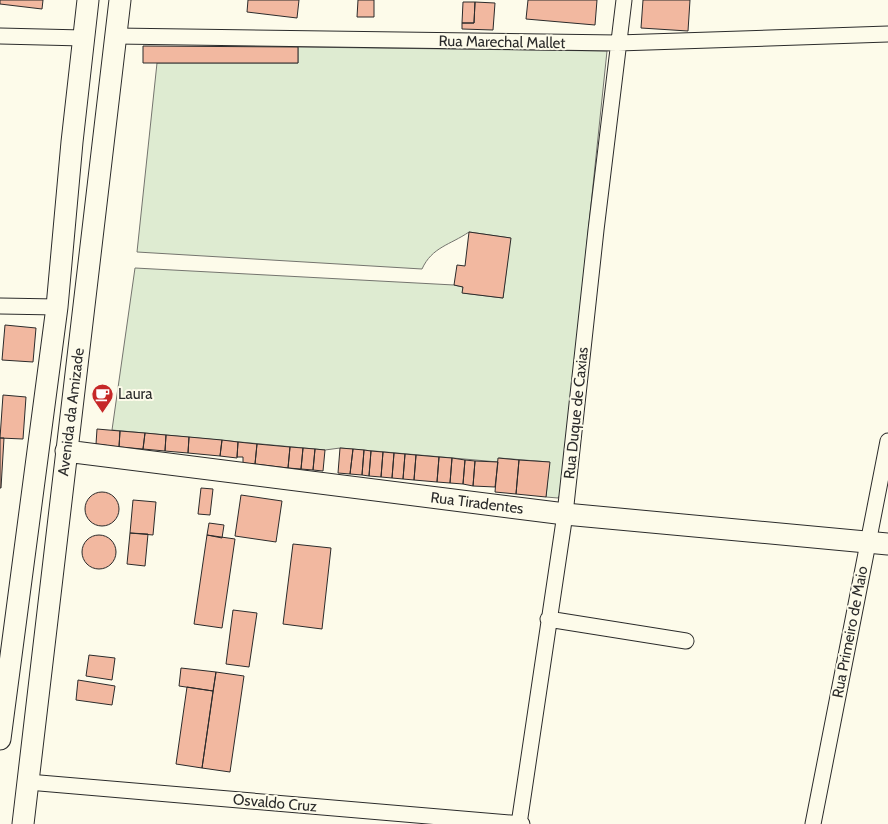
<svg xmlns="http://www.w3.org/2000/svg" width="888" height="824" font-family="Cabin,sans-serif">
<rect width="100%" height="100%" fill="#fdfbea"/>
<path fill="#deebd1" stroke="#74746e" d="M298 47 607 51 561 493 558 498 546 497 549 462 499 458 498 462 340 448 325 450 112 430 135 268 454 285 463 287V293L503 298 510 238 469 232C450 245 432 247 422 269L137 252 157 63H298Z"/>
<path fill="#f2b8a0" stroke="#2b2b2b" d="M0 0H43L42 9 0 4Z
M248 0H299L297 18 247 12Z
M358 0H374V17H357Z
M528 0H597L595 25 526 19Z
M643 0H690L688 31 641 28Z
M463 2H475L474 23H462Z
M475 2 495 3 493 30 462 29V23H474Z
M143 46 298 47V63H143Z
M469 232 511 238 503 298 462 293 463 287 454 285 457 265 465 266Z
M5 325 36 328 33 362 2 360Z
M3 395 26 397 23 439 0 438Z
M97 429 120 431 119 447 96 444Z
M120 431 145 433 143 449 119 447Z
M145 433 166 435 165 451 143 449Z
M166 435 189 437 188 453 165 451Z
M189 437 222 440 220 456 188 453Z
M0 438H4L1 488H0Z
M222 440 238 442 237 458 220 456Z
M238 442 257 444 255 464 243 463V457H237Z
M257 444 290 447 288 468 255 464Z
M290 447 303 448 301 469 288 468Z
M303 448 315 449 313 470 301 469Z
M340 448 353 449 350 474 338 473Z
M315 449 325 450 323 471 313 470Z
M353 449 364 450 362 475 350 474Z
M364 450 371 451 369 476 362 475Z
M371 451 383 452 381 477 369 476Z
M383 452 394 453 392 478 381 477Z
M394 453 405 454 403 479 392 478Z
M405 454 416 455 414 480 403 479Z
M416 455 439 457 437 482 414 480Z
M439 457 452 458 450 483 437 482Z
M452 458 465 460 463 484 450 483Z
M498 458 519 460 516 494 495 492Z
M465 460 475 461 473 486 463 484Z
M519 460 550 462 546 497 516 494Z
M475 461 498 462 495 487 473 486Z
M201 488 213 489 210 515 198 514Z
M85 509a17 17 0 1 1 34 0a17 17 0 1 1-34 0Z
M241 495 282 501 276 542 235 536Z
M133 500 156 502 153 535 130 533Z
M209 523 224 525 222 538 207 535Z
M130 533 148 534 145 566 127 564Z
M82 552a17 17 0 1 1 34 0a17 17 0 1 1-34 0Z
M207 535 235 539 222 628 194 624Z
M293 544 331 548 322 629 283 624Z
M233 610 257 613 249 667 226 664Z
M89 655 115 658 112 680 86 676Z
M181 668 216 672 213 691 179 686Z
M216 672 244 676 230 772 202 768Z
M78 680 115 686 112 705 76 700Z
M187 687 213 691 202 768 176 764Z"/>
<g fill="none" stroke-linecap="round" stroke-linejoin="round">
<defs>
<path id="street" d="M0 36 83 38
M116 36 618 43 888 34
M0 306 57 307
M548 619 686 641
M28 782 522 824
M519 824 565 514 596 230 624 0
M813 824 888 441"/>
<path id="secondary" d="M66 451 565 514 888 544
M0 739 57 307 72 142 88 0
M23 824 120 0"/>
</defs>
<use href="#street" stroke="#2b2b2b" stroke-width="17"/>
<use href="#secondary" stroke="#2b2b2b" stroke-width="23"/>
<use href="#street" stroke="#fdfbea" stroke-width="15"/>
<use href="#secondary" stroke="#fdfbea" stroke-width="21"/>
</g>
<defs>
<symbol id="cafe-pin" viewBox="-11 -11 22 30"><path d="M0 17L-7.5 6A9.5 9.5 0 1 1 7.5 6Z" fill="#c62828" stroke="#fdfbea"/><path d="M-5.5-4.5H6V0H3Q3 3.5 0 3.5H-2.5Q-5.5 3.5-5.5 0ZM3-3.2v2h1.7v-2ZM-6 4.5H4V6H-6Z" fill="#fff"/></symbol>
</defs>
<g fill-rule="evenodd">
<use href="#cafe-pin" x="90" y="382" width="25" height="34"/>
</g>
<g text-anchor="middle" dominant-baseline="central" stroke-width="4" stroke-linejoin="round" paint-order="stroke">
<g font-size="15" fill="#2b2b2b" stroke="#fdfbea">
<text transform="translate(502 42) rotate(1)">Rua Marechal Mallet</text>
<text transform="translate(71 412) rotate(-83)">Avenida da Amizade</text>
<text transform="translate(576 413) rotate(-84)">Rua Duque de Caxias</text>
<text transform="translate(477 503) rotate(7)">Rua Tiradentes</text>
<text transform="translate(850 632) rotate(-79)">Rua Primeiro de Maio</text>
<text transform="translate(275 803) rotate(5)">Osvaldo Cruz</text>
</g>
<g font-size="15" fill="#2b2b2b" stroke="#fdfbea" text-anchor="start">
<text x="118" y="394">Laura</text>
</g>
</g>
</svg>
